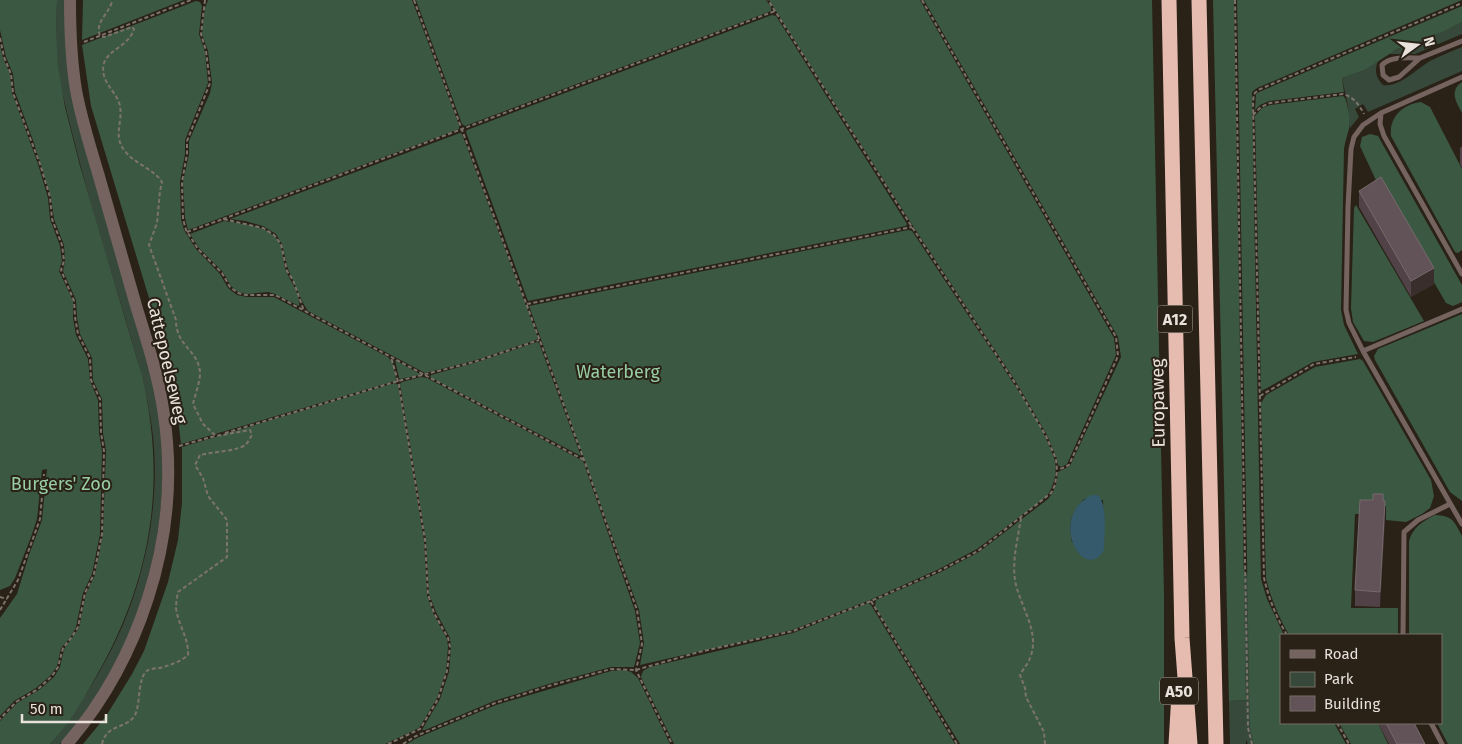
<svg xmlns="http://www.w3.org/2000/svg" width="1462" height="744" font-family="'Fira Sans',sans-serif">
<rect width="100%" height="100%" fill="#2a2117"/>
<path fill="#37493b" d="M57 0H65V23L154 386C158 413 164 441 163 469 161 571 128 666 60 744H50C58 736 65 726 71 716 91 688 108 659 122 627 148 566 161 494 152 428 147 391 136 356 126 321 108 261 89 201 74 140 68 116 61 91 58 67 55 45 56 22 57 0Z
M1462 22V34L1415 54H1389C1411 40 1439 34 1462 22Z
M1462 47V71L1368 112 1363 104 1355 109 1359 117 1350 128 1348 106 1342 78 1365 70 1378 61C1374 71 1376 78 1383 85 1400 88 1418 67 1432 60 1442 55 1452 51 1462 47Z
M1242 566 1282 635 1281 723 1344 744H1248L1246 740V744H1230L1229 701 1246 700Z"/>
<path fill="#3b5942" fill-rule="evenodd" d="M0 0H57L56 31 58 66 65 107 80 166 142 376C168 486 150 585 93 682 81 703 67 727 50 744H0V721L17 703 39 690 54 677 60 667 64 649 79 628 86 594 95 575 103 534 106 450 103 433 102 399 93 380 92 358 80 334 77 317 76 300 63 271 65 261 64 245 54 219 51 197 34 143 15 92 13 74 6 57 0 30Z
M83 0H184L82 40Z
M208 0H412L459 125V129L188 230 185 218 183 182 189 154V141L210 93 212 83 208 51 202 34 205 8Z
M416 0H766L771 7V11L465 126 462 124Z
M769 0H920L1114 338 1116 355 1067 464 1061 467 1058 465 1057 459 1047 435 1016 382 913 226Z
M924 0H1152L1164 595V744H960L875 606 876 600 941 572 979 552 1048 499C1055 491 1057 483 1058 472L1070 466 1121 357 1118 337ZM1084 499 1103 500 1104 550 1072 542C1068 522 1071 514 1084 499Z
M1213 0H1234L1246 700 1229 701Z
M1237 0H1462L1257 88 1252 92 1261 579 1267 599 1284 635H1281V723H1334L1346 744H1254L1250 727Z
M196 1 200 2 202 6 199 34 205 52 208 83 185 140V154L180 182 181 219 184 230 196 249 220 274 228 288 237 295 247 297H274L388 357 393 363 396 379 395 381 181 444 177 409 152 308 91 106 82 45Z
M1462 6V22L1444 31 1397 49 1365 70 1342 78 1344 92 1269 101 1260 105 1255 110 1256 94 1259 92Z
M772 15 776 16 907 224 906 226 528 301 466 132 467 130Z
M0 45 3 58 10 74 12 93 38 164 48 198 50 219 60 246 62 261 59 271 73 301V318L76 335 88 359 90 381 98 400 99 433 102 451 100 534 92 574 83 593 76 627 70 638 61 648 57 666 51 675 36 688 14 701 0 716V618L17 594 29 555 42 520 47 469 42 470 37 519 31 537 15 578 10 586 0 590Z
M1462 82V113C1456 102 1449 91 1462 82Z
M1343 96 1345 98C1348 104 1351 123 1349 129 1347 136 1345 142 1344 149L1341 310 1344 325 1358 354 1313 362 1267 388 1261 391 1255 116 1262 108 1270 105Z
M1421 102 1430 107 1462 169V250L1458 253 1455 252 1391 136C1389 117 1403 104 1421 102Z
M460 133 462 134 538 338 536 340 473 361 425 373 308 311 303 303 288 269 282 244 276 234 263 226 245 221 230 219Z
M1370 134 1378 136 1462 285V302L1453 306 1446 303 1381 191 1360 146 1362 137Z
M1356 205 1424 321 1373 342 1364 341 1353 322 1351 308 1354 208Z
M224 221C242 224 271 225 280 244 283 252 283 262 286 271 290 281 301 294 299 306L275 294 268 292 247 294 238 292 231 286 223 272 199 248 190 234Z
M908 230 912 231C940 273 967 314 995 355 1014 385 1043 425 1054 458 1058 471 1054 487 1046 497L977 549 939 569 870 600 792 630 640 665 644 643 639 610 529 306Z
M1462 314V501L1450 492 1375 360 1374 356 1378 349Z
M537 342 539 343 581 456 430 377 431 375 474 363Z
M1360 359 1363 361 1431 480 1434 496 1430 508 1422 514 1406 522 1386 520V506H1372V514H1355L1351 608H1398V635H1289C1278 616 1271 599 1266 578L1261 403 1266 395 1315 367Z
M395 360 420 374V375L400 379 399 378Z
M421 377 427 378 583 461 635 611 640 643 634 667H611L552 683 494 701 425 730H422L440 699 449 672 451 647 450 638 436 612 429 594 426 540 400 384 402 382Z
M395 383 398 385 402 406 424 541 427 595 433 613 447 639 448 647 446 671 437 698 419 728 385 744H83L106 716 132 674 144 651 168 582 178 540 182 503V447Z
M1435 515C1453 516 1454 521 1462 536V744H1448L1437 723H1441V635H1409V541C1413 527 1423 521 1435 515Z
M868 603 871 605 955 744H674L641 677 643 671 650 667 793 633Z
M624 670 631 672 638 678 670 744H407L417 738 496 705 611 671Z
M1339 723H1378L1388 744H1351Z"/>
<path fill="#345a6c" d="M1092 495H1098C1108 505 1104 536 1104 550 1084 585 1046 517 1092 495Z"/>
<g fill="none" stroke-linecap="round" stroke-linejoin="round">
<path stroke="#7c746c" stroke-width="2" stroke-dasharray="4 2.5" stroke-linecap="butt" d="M205 0 201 34 206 51 210 83 187 141V154L182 182 183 219 186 230 198 249 222 273 230 287 238 293 246 295H275L584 460
M414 0 584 460 637 610 642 644 636 670 672 744
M922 0 1116 337 1118 356 1069 465 1058 470
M1235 0 1248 728 1252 744
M0 38 4 57 11 74 13 93 40 164 50 197 52 219 62 245 64 261 61 270 74 301 75 317 78 334 90 358 91 380 100 399 101 433 104 451 102 534 94 574 85 593 78 627 71 638 63 648 58 667 52 676 38 689 16 702 0 719
M84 42 191 0
M1253 115 1261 107 1270 103 1343 94C1354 97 1359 105 1364 114
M223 219 775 11
M187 232 223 219 263 228 274 235 281 244 287 271 293 280 304 311
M527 304 912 227
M1260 396 1314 364 1356 357
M225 433 398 381 474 362 539 340
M179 446 215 436
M1021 518C1018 538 1012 560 1015 580 1019 605 1041 632 1030 658 1028 664 1023 669 1020 675L1025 688 1026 697 1044 732 1045 744
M0 597 7 599
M871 601 957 744
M0 610 18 580 40 519 44 474
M1287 635C1276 617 1269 599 1264 578L1253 101 1254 94 1258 90 1462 3
M1337 723 1349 744
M102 744C107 723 126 730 135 715 141 703 137 677 148 670 151 669 156 668 160 668 170 665 180 662 188 655 189 638 178 625 176 608 176 603 177 597 178 592L227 557V520L208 496 203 478 195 465 200 455C211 452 238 451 245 445 248 443 250 438 252 435L250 430 216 436 203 424 193 404C195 395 200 382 200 373 199 350 176 347 176 320L149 245 157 223 160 191 162 182C153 168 134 164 124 150 113 135 123 122 120 106 117 91 99 82 104 63 109 49 129 46 134 29L132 27 104 37 100 36C95 22 107 16 112 2L111 0
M388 744 420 729 438 699 447 671 450 647 448 638 434 613 428 594 425 540 399 385 391 357
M403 744 416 736 495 703 552 685 611 669 636 670 699 652 793 631 871 601 939 571 978 551 1051 493 1055 485 1057 471 1056 459 1046 436 1015 383 912 227 768 0"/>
<path stroke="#74635e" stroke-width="5" d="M1420 58C1407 58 1391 56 1382 65L1383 75 1389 80 1399 77 1420 58 1462 41
M1462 77 1381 113 1363 125 1354 137 1351 149 1348 207 1346 310 1349 323 1363 351 1462 524
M1381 113 1380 124 1384 136 1462 274
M1363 351 1462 309
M1403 635 1404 532 1418 520 1450 504
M1431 723 1442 744"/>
<path stroke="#74635e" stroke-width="12" d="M67 744C104 701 131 651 148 598 167 539 173 476 164 415 159 379 148 344 137 309 124 264 111 219 98 173 90 146 81 118 76 90 71 60 70 30 70 0"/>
<path stroke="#e6bcb0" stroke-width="15" d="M1169 0 1182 638 1190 744
M1199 0 1216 744
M1176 744 1179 694"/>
</g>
<path fill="#504247" d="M1462 146V168L1460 164V148Z
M1359 191 1434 284 1411 297 1359 207Z
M1383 501 1385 517 1380 607 1355 606V590Z
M1378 723H1414L1425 744H1389Z"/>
<path fill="#3a2e2d" d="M1434 268V284L1411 297V281Z
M1385 501V517L1380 607V592Z"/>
<path fill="#615357" stroke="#766a6c" d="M1381 177 1434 268 1411 281 1359 191Z
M1373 494H1383V501H1385L1380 592 1355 590 1360 500H1373Z
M1386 723H1414L1425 744H1397Z"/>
<g text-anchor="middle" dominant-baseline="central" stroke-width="4" stroke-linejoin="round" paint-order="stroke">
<g fill="#2a2117" stroke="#b0a8a1" stroke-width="1">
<rect x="1157.5" y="305.5" width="35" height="27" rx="4"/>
<rect x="1160" y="677.5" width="38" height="27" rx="4"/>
</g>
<g font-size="16" font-weight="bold" fill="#e9e2dc">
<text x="1175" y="319">A12</text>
<text x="1179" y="691">A50</text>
</g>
<g font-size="18" fill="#e9e2dc" stroke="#2a2117">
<text transform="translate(167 361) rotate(77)">Cattepoelseweg</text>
<text transform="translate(1158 403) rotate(-91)">Europaweg</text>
</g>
<g font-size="18" fill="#97cda3" stroke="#2a2117">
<text x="618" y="372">Waterberg</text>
<text x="61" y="484">Burgers' Zoo</text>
</g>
</g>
<rect x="1280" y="634" width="162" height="90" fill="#2a2117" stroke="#766e66"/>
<rect x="1290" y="650" width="25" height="8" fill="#74635e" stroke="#766e66"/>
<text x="1324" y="659" font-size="15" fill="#e9e2dc">Road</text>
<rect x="1290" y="672" width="25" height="15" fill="#37493b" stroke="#766e66"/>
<text x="1324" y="684" font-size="15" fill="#e9e2dc">Park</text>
<rect x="1290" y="696" width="25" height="15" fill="#615357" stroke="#766e66"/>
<text x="1324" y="709" font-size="15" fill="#e9e2dc">Building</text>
<g transform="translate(1417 45) rotate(75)" stroke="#2a2117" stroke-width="4" paint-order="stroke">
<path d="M0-4L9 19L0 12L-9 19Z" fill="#e9e2dc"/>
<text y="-8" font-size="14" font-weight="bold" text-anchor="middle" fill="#e9e2dc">N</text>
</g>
<path d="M22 714v8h84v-8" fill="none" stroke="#e9e2dc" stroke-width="2.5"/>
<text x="30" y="714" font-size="15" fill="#e9e2dc" stroke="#2a2117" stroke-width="4" paint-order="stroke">50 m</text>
</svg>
